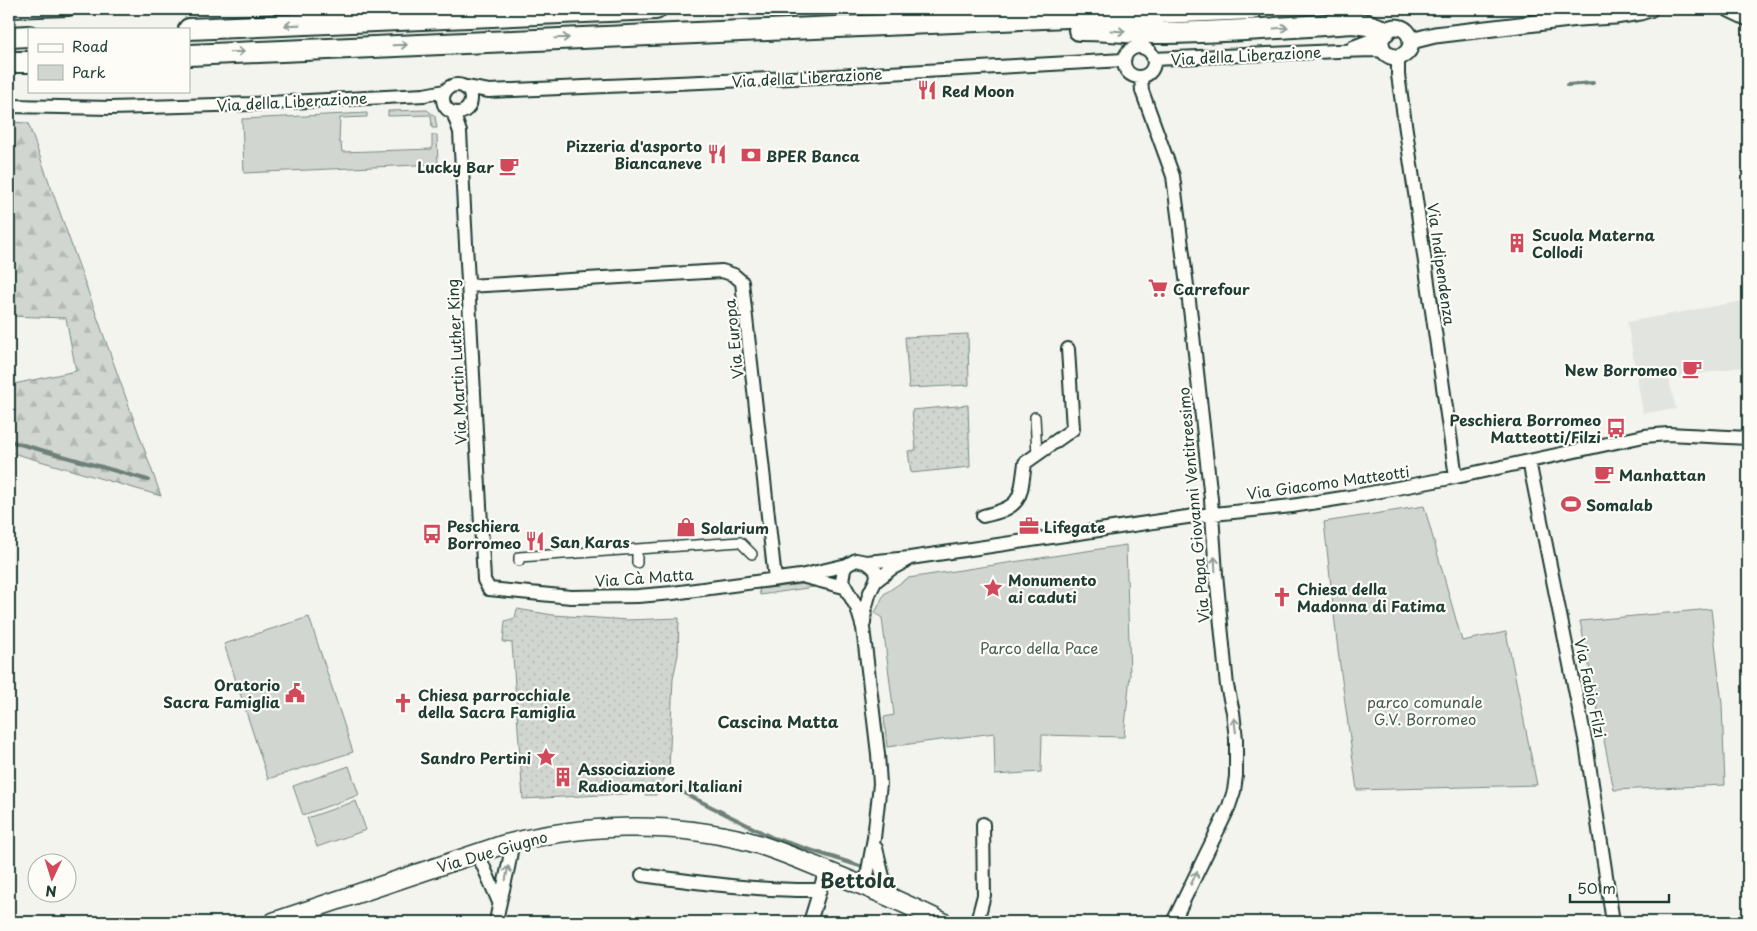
<svg xmlns="http://www.w3.org/2000/svg" width="1757" height="931" font-family="'Playpen Sans',sans-serif">
<defs>
<pattern id="forest-firs" width="22" height="20" patternUnits="userSpaceOnUse" patternTransform="scale(1.25)"><rect width="22" height="20" fill="#d1d6d1"/><path d="M5 1l3.5 6h-7zM16 11l3.5 6h-7z" fill="#b3b9b4"/></pattern>
<pattern id="garden-dots" width="8" height="8" patternUnits="userSpaceOnUse" patternTransform="scale(1.25)"><rect width="8" height="8" fill="#d1d6d1"/><path d="M2 2h.1M6 6h.1" fill="none" stroke="#b3b9b4" stroke-width="1.8" stroke-linecap="round"/></pattern>
</defs>
<rect width="100%" height="100%" fill="#f4f4ef"/>
<filter id="ink" filterUnits="userSpaceOnUse"><feTurbulence type="fractalNoise" baseFrequency=".02" numOctaves="2"/><feDisplacementMap in="SourceGraphic" scale="10" xChannelSelector="R" yChannelSelector="G"/><feConvolveMatrix kernelMatrix="1 2 1 2 8 2 1 2 1" color-interpolation-filters="sRGB"/></filter>
<g filter="url(#ink)">
<path fill="#e2e5df" d="M1748 300V366L1669 379 1676 409 1643 413 1627 322Z"/>
<path fill="#d1d6d1" stroke="#788a82" d="M427 110 435 116 437 128H432L431 115 388 116V111Z
M367 113V117L340 118 339 142 341 143 342 152 432 149V135H437L438 164 244 173 242 119Z
M1424 506 1462 641 1506 632 1537 785 1357 790 1338 651 1324 522Z
M1126 545 1130 675 1124 737 1042 735 1041 772 995 775 994 733 887 747 884 717 894 715 882 618 875 613 884 594 908 578Z
M813 583 814 587 760 595 759 589Z
M1711 609 1722 704 1725 785 1614 790 1580 621Z
M309 617 353 752 268 779 224 644Z
M349 766 359 795 303 815 293 786Z
M356 801 366 830 317 847 307 818Z"/>
<path fill="url(#forest-firs)" stroke="#788a82" d="M9 122 28 123 161 496 9 452V385L76 371 66 318 9 316Z"/>
<path fill="url(#garden-dots)" stroke="#788a82" d="M968 334 969 385 909 388 905 337Z
M968 405 970 467 911 473 908 451 916 450 912 410Z
M517 609 553 615 628 620 679 618 678 655 673 678 669 770 656 795H645L642 793 523 799 512 643 503 642 505 621 515 618Z"/>
<g fill="none" stroke-linecap="round" stroke-linejoin="round">
<path stroke="#6e8179" stroke-width="4" d="M1567 85 1593 83
M9 441 148 480
M672 787 773 838 863 867"/>
<defs>
<path id="pedestrian" d="M1035 417 1037 455
M637 549V563
M519 561V557L740 542 752 554"/>
<path id="minor" d="M9 11 69 9
M1124 62a15 15 0 1 1 30 0a15 15 0 1 1-30 0Z
M1353 47 1382 36
M1398 57V75L1456 477
M1153 59 1338 51 1374 50 1384 51
M1141 78 1142 91 1173 176 1191 317 1211 499 1216 574 1227 686 1233 712 1236 739V776L1234 791 1228 809 1173 922
M443 99a14 14 0 1 1 28 0a14 14 0 1 1-28 0Z
M466 87 489 91 817 77 1124 60
M9 106 111 108 251 104 424 95 445 91
M453 112 460 132 484 580 489 589 571 597 638 596 673 593 800 576 847 565
M468 286 722 271 734 275 742 282 775 579
M1529 461 1586 744 1613 922
M983 516C1022 507 1020 500 1025 463L1073 429 1068 349
M805 577 844 587
M877 580 891 569 906 561
M864 623C864 613 866 605 869 595 873 582 886 574 866 562
M876 848 884 881 895 899
M477 852 499 902
M642 875C701 883 760 891 820 890
M865 887 874 838 880 784 878 754 863 628 857 608 842 581 844 570 847 565 856 560 866 562 910 558 1194 516 1292 506 1349 497 1456 477 1644 436 1668 434 1748 438
M496 922C500 895 510 870 512 842
M810 922 826 870
M977 922 984 895 983 824"/>
<path id="tertiary" d="M1729 9 1748 18
M1381 42a15 15 0 1 1 30 0a15 15 0 1 1-30 0Z
M1411 41 1435 35 1578 18 1615 16 1640 12 1650 9"/>
<path id="secondary" d="M273 922 502 845C580 824 668 821 747 841 776 849 804 861 832 873 869 888 907 904 943 922"/>
<path id="trunk" d="M189 29 656 9
M1079 30C1105 30 1130 33 1156 33 1222 33 1288 27 1354 23L1368 25 1385 31
M9 37 29 36
M189 55 1252 9
M9 62H29"/>
</defs>
<use href="#pedestrian" stroke="#1f3d34" stroke-width="12"/>
<use href="#minor" stroke="#1f3d34" stroke-width="16"/>
<use href="#tertiary" stroke="#1f3d34" stroke-width="19"/>
<use href="#secondary" stroke="#1f3d34" stroke-width="21"/>
<use href="#trunk" stroke="#1f3d34" stroke-width="24"/>
<use href="#pedestrian" stroke="#fdfcf7" stroke-width="9"/>
<use href="#minor" stroke="#fdfcf7" stroke-width="12"/>
<use href="#tertiary" stroke="#fdfcf7" stroke-width="15"/>
<use href="#secondary" stroke="#fdfcf7" stroke-width="18"/>
<use href="#trunk" stroke="#fdfcf7" stroke-width="20"/>
</g>
<defs><path id="oneway-shaft" d="M-6 0H5M1.5-3L5.5 0L1.5 3" fill="none" stroke-width="1.6" stroke-linecap="round" stroke-linejoin="round" transform="scale(1.25)"/></defs>
<g stroke="#8e9c96">
<use href="#oneway-shaft" transform="translate(292 25) rotate(178)"/>
<use href="#oneway-shaft" transform="translate(1281 28) rotate(-4)"/>
<use href="#oneway-shaft" transform="translate(1118 31) rotate(4)"/>
<use href="#oneway-shaft" transform="translate(562 38) rotate(-2)"/>
<use href="#oneway-shaft" transform="translate(400 45) rotate(-2)"/>
<use href="#oneway-shaft" transform="translate(237 52) rotate(-2)"/>
<use href="#oneway-shaft" transform="translate(1215 564) rotate(-93)"/>
<use href="#oneway-shaft" transform="translate(1235 725) rotate(-97)"/>
<use href="#oneway-shaft" transform="translate(507 873) rotate(-79)"/>
<use href="#oneway-shaft" transform="translate(1194 878) rotate(-64)"/>
</g>
</g>
<defs>
<symbol id="restaurant-bare" viewBox="-9 -9 18 18"><path d="M-5-6h1v4h1v-4h1v4h1v-4h1v5L-1.5 .5V6h-2V.5L-5-1ZM5-6V6H3V1.5H1.5Q1.5-4 5-6Z" fill="#d1495b" stroke="#fdfcf7" stroke-width="2.5" paint-order="stroke"/></symbol>
<symbol id="bank-bare" viewBox="-9 -9 18 18"><path d="M-6-4H6V4H-6ZM0-2.3a2.3 2.3 0 1 0 0 4.6a2.3 2.3 0 1 0 0-4.6Z" fill="#d1495b" stroke="#fdfcf7" stroke-width="2.5" paint-order="stroke"/></symbol>
<symbol id="cafe-bare" viewBox="-9 -9 18 18"><path d="M-5.5-4.5H6V0H3Q3 3.5 0 3.5H-2.5Q-5.5 3.5-5.5 0ZM3-3.2v2h1.7v-2ZM-6 4.5H4V6H-6Z" fill="#d1495b" stroke="#fdfcf7" stroke-width="2.5" paint-order="stroke"/></symbol>
<symbol id="building-bare" viewBox="-9 -9 18 18"><path d="M-4-6H4V6H1V3H-1V6H-4ZM-2.5-4.3h1.7v1.8h-1.7ZM.8-4.3h1.7v1.8H.8ZM-2.5-1h1.7V.8h-1.7ZM.8-1h1.7V.8H.8Z" fill="#d1495b" stroke="#fdfcf7" stroke-width="2.5" paint-order="stroke"/></symbol>
<symbol id="supermarket-bare" viewBox="-9 -9 18 18"><path d="M-6-5.5h2.5l.6 2H6L4.5 2H-2.5L-4.4-4H-6ZM-1.5 3.2a1.3 1.3 0 1 0 .1 0ZM3 3.2a1.3 1.3 0 1 0 .1 0Z" fill="#d1495b" stroke="#fdfcf7" stroke-width="2.5" paint-order="stroke"/></symbol>
<symbol id="bus-bare" viewBox="-9 -9 18 18"><path d="M-5-6H5V4H4V6H2V4H-2V6H-4V4H-5ZM-3.5-4V0h7V-4ZM-3.5 1.2v1.5H-2V1.2ZM2 1.2v1.5H3.5V1.2Z" fill="#d1495b" stroke="#fdfcf7" stroke-width="2.5" paint-order="stroke"/></symbol>
<symbol id="stadium-bare" viewBox="-9 -9 18 18"><path d="M0-5a6.5 5 0 1 0 0 10a6.5 5 0 1 0 0-10ZM-3.5-1.8h7v3.6h-7Z" fill="#d1495b" stroke="#fdfcf7" stroke-width="2.5" paint-order="stroke"/></symbol>
<symbol id="office-bare" viewBox="-9 -9 18 18"><path d="M-6-3h4V-5.5h4V-3h4V5H-6ZM-1-4.5V-3h2v-1.5ZM-6 0V1H6V0Z" fill="#d1495b" stroke="#fdfcf7" stroke-width="2.5" paint-order="stroke"/></symbol>
<symbol id="shop-bare" viewBox="-9 -9 18 18"><path d="M-5-2.5h2.3a2.7 3.5 0 0 1 5.4 0H5L5.5 6h-11ZM-1.5-2.5h3a1.5 2.3 0 0 0-3 0Z" fill="#d1495b" stroke="#fdfcf7" stroke-width="2.5" paint-order="stroke"/></symbol>
<symbol id="sight-bare" viewBox="-9 -9 18 18"><path d="M0-6L1.8-2.2L6-1.7L2.9 1.2L3.7 5.4L0 3.3L-3.7 5.4L-2.9 1.2L-6-1.7L-1.8-2.2Z" fill="#d1495b" stroke="#fdfcf7" stroke-width="2.5" paint-order="stroke"/></symbol>
<symbol id="church-bare" viewBox="-9 -9 18 18"><path d="M-1.2-6h2.4v3.5h3.3v2.4h-3.3V6h-2.4V-.1h-3.3v-2.4h3.3Z" fill="#d1495b" stroke="#fdfcf7" stroke-width="2.5" paint-order="stroke"/></symbol>
<symbol id="civic-bare" viewBox="-9 -9 18 18"><path d="M-.6-6.5H3V-4.5H.6V-3L4-1V1h2V6H-6V1h2V-1L-.6-3ZM-1.2 2.5V6h2.4V2.5Z" fill="#d1495b" stroke="#fdfcf7" stroke-width="2.5" paint-order="stroke"/></symbol>
</defs>
<g fill-rule="evenodd">
<use href="#restaurant-bare" x="913" y="76" width="28" height="28"/>
<use href="#restaurant-bare" x="703" y="140" width="28" height="28"/>
<use href="#bank-bare" x="737" y="141" width="28" height="28"/>
<use href="#cafe-bare" x="495" y="152" width="28" height="28"/>
<use href="#building-bare" x="1503" y="229" width="28" height="28"/>
<use href="#supermarket-bare" x="1144" y="274" width="28" height="28"/>
<use href="#cafe-bare" x="1678" y="355" width="28" height="28"/>
<use href="#bus-bare" x="1602" y="414" width="28" height="28"/>
<use href="#cafe-bare" x="1590" y="460" width="28" height="28"/>
<use href="#stadium-bare" x="1557" y="490" width="28" height="28"/>
<use href="#office-bare" x="1015" y="512" width="28" height="28"/>
<use href="#shop-bare" x="672" y="513" width="28" height="28"/>
<use href="#bus-bare" x="418" y="520" width="28" height="28"/>
<use href="#restaurant-bare" x="521" y="527" width="28" height="28"/>
<use href="#sight-bare" x="979" y="574" width="28" height="28"/>
<use href="#church-bare" x="1268" y="583" width="28" height="28"/>
<use href="#civic-bare" x="281" y="679" width="28" height="28"/>
<use href="#church-bare" x="389" y="689" width="28" height="28"/>
<use href="#sight-bare" x="532" y="743" width="28" height="28"/>
<use href="#building-bare" x="549" y="763" width="28" height="28"/>
</g>
<g text-anchor="middle" dominant-baseline="central" stroke-width="4.5" stroke-linejoin="round" paint-order="stroke">
<g font-size="15" fill="#1f3d34" stroke="#fdfcf7">
<text transform="translate(1246 55) rotate(-3)">Via della Liberazione</text>
<text transform="translate(807 77) rotate(-3)">Via della Liberazione</text>
<text transform="translate(292 101) rotate(-3)">Via della Liberazione</text>
<text transform="translate(1442 264) rotate(82)">Via Indipendenza</text>
<text transform="translate(733 339) rotate(-96)">Via Europa</text>
<text transform="translate(456 362) rotate(-93)">Via Martin Luther King</text>
<text transform="translate(1328 482) rotate(-8)">Via Giacomo Matteotti</text>
<text transform="translate(1193 505) rotate(-95)">Via Papa Giovanni Ventitreesimo</text>
<text transform="translate(644 577) rotate(-4)">Via Cà Matta</text>
<text transform="translate(1591 688) rotate(78)">Via Fabio Filzi</text>
<text transform="translate(492 851) rotate(-16)">Via Due Giugno</text>
</g>
<g font-size="15" font-weight="bold" fill="#1f3d34" stroke="#fdfcf7" text-anchor="start">
<text x="942" y="90">Red Moon</text>
<text x="702" y="145" text-anchor="end">Pizzeria d'asporto<tspan x="702" dy="17">Biancaneve</tspan></text>
<text x="766" y="155">BPER Banca</text>
<text x="494" y="166" text-anchor="end">Lucky Bar</text>
<text x="1532" y="234">Scuola Materna<tspan x="1532" dy="17">Collodi</tspan></text>
<text x="1173" y="288">Carrefour</text>
<text x="1677" y="369" text-anchor="end">New Borromeo</text>
<text x="1601" y="419" text-anchor="end">Peschiera Borromeo<tspan x="1601" dy="17">Matteotti/Filzi</tspan></text>
<text x="1619" y="474">Manhattan</text>
<text x="1586" y="504">Somalab</text>
<text x="447" y="525">Peschiera<tspan x="447" dy="17">Borromeo</tspan></text>
<text x="1044" y="526">Lifegate</text>
<text x="701" y="527">Solarium</text>
<text x="550" y="541">San Karas</text>
<text x="1008" y="579">Monumento<tspan x="1008" dy="17">ai caduti</tspan></text>
<text x="1297" y="588">Chiesa della<tspan x="1297" dy="17">Madonna di Fatima</tspan></text>
<text x="280" y="684" text-anchor="end">Oratorio<tspan x="280" dy="17">Sacra Famiglia</tspan></text>
<text x="418" y="694">Chiesa parrocchiale<tspan x="418" dy="17">della Sacra Famiglia</tspan></text>
<text x="531" y="757" text-anchor="end">Sandro Pertini</text>
<text x="578" y="768">Associazione<tspan x="578" dy="17">Radioamatori Italiani</tspan></text>
</g>
<g font-size="15" fill="#435c53" stroke="#fdfcf7">
<text x="1039" y="647">Parco della Pace</text>
<text x="1425" y="701">parco comunale<tspan x="1425" dy="17">G.V. Borromeo</tspan></text>
</g>
<g font-size="16" font-weight="bold" fill="#1f3d34" stroke="#fdfcf7">
<text x="778" y="721">Cascina Matta</text>
</g>
<g font-size="20" font-weight="bold" fill="#1f3d34" stroke="#fdfcf7">
<text x="858" y="880">Bettola</text>
</g>
</g>
<rect width="1757" height="931" fill="none" stroke="#fdfcf7" stroke-width="30"/>
<rect x="15" y="15" width="1727" height="901" fill="none" stroke="#1f3d34" stroke-width="2" filter="url(#ink)"/>
<rect x="28" y="28" width="162" height="65" fill="#fdfcf7" stroke="#a4b0a9"/>
<rect x="38" y="44" width="25" height="8" fill="#fdfcf7" stroke="#a4b0a9"/>
<text x="72" y="52" font-size="15" fill="#1f3d34">Road</text>
<rect x="38" y="65" width="25" height="15" fill="#d1d6d1" stroke="#a4b0a9"/>
<text x="72" y="78" font-size="15" fill="#1f3d34">Park</text>
<g transform="translate(52 878) rotate(184)"><circle r="24" fill="#fdfcf7" stroke="#a4b0a9"/>
<path d="M0-4L9 19L0 12L-9 19Z" fill="#d1495b"/>
<text y="-8" font-size="14" font-weight="bold" text-anchor="middle" fill="#1f3d34">N</text>
</g>
<path d="M1570 894v8h99v-8" fill="none" stroke="#1f3d34" stroke-width="2.5"/>
<text x="1577" y="894" font-size="15" fill="#1f3d34" stroke="#fdfcf7" stroke-width="4" paint-order="stroke">50 m</text>
</svg>
